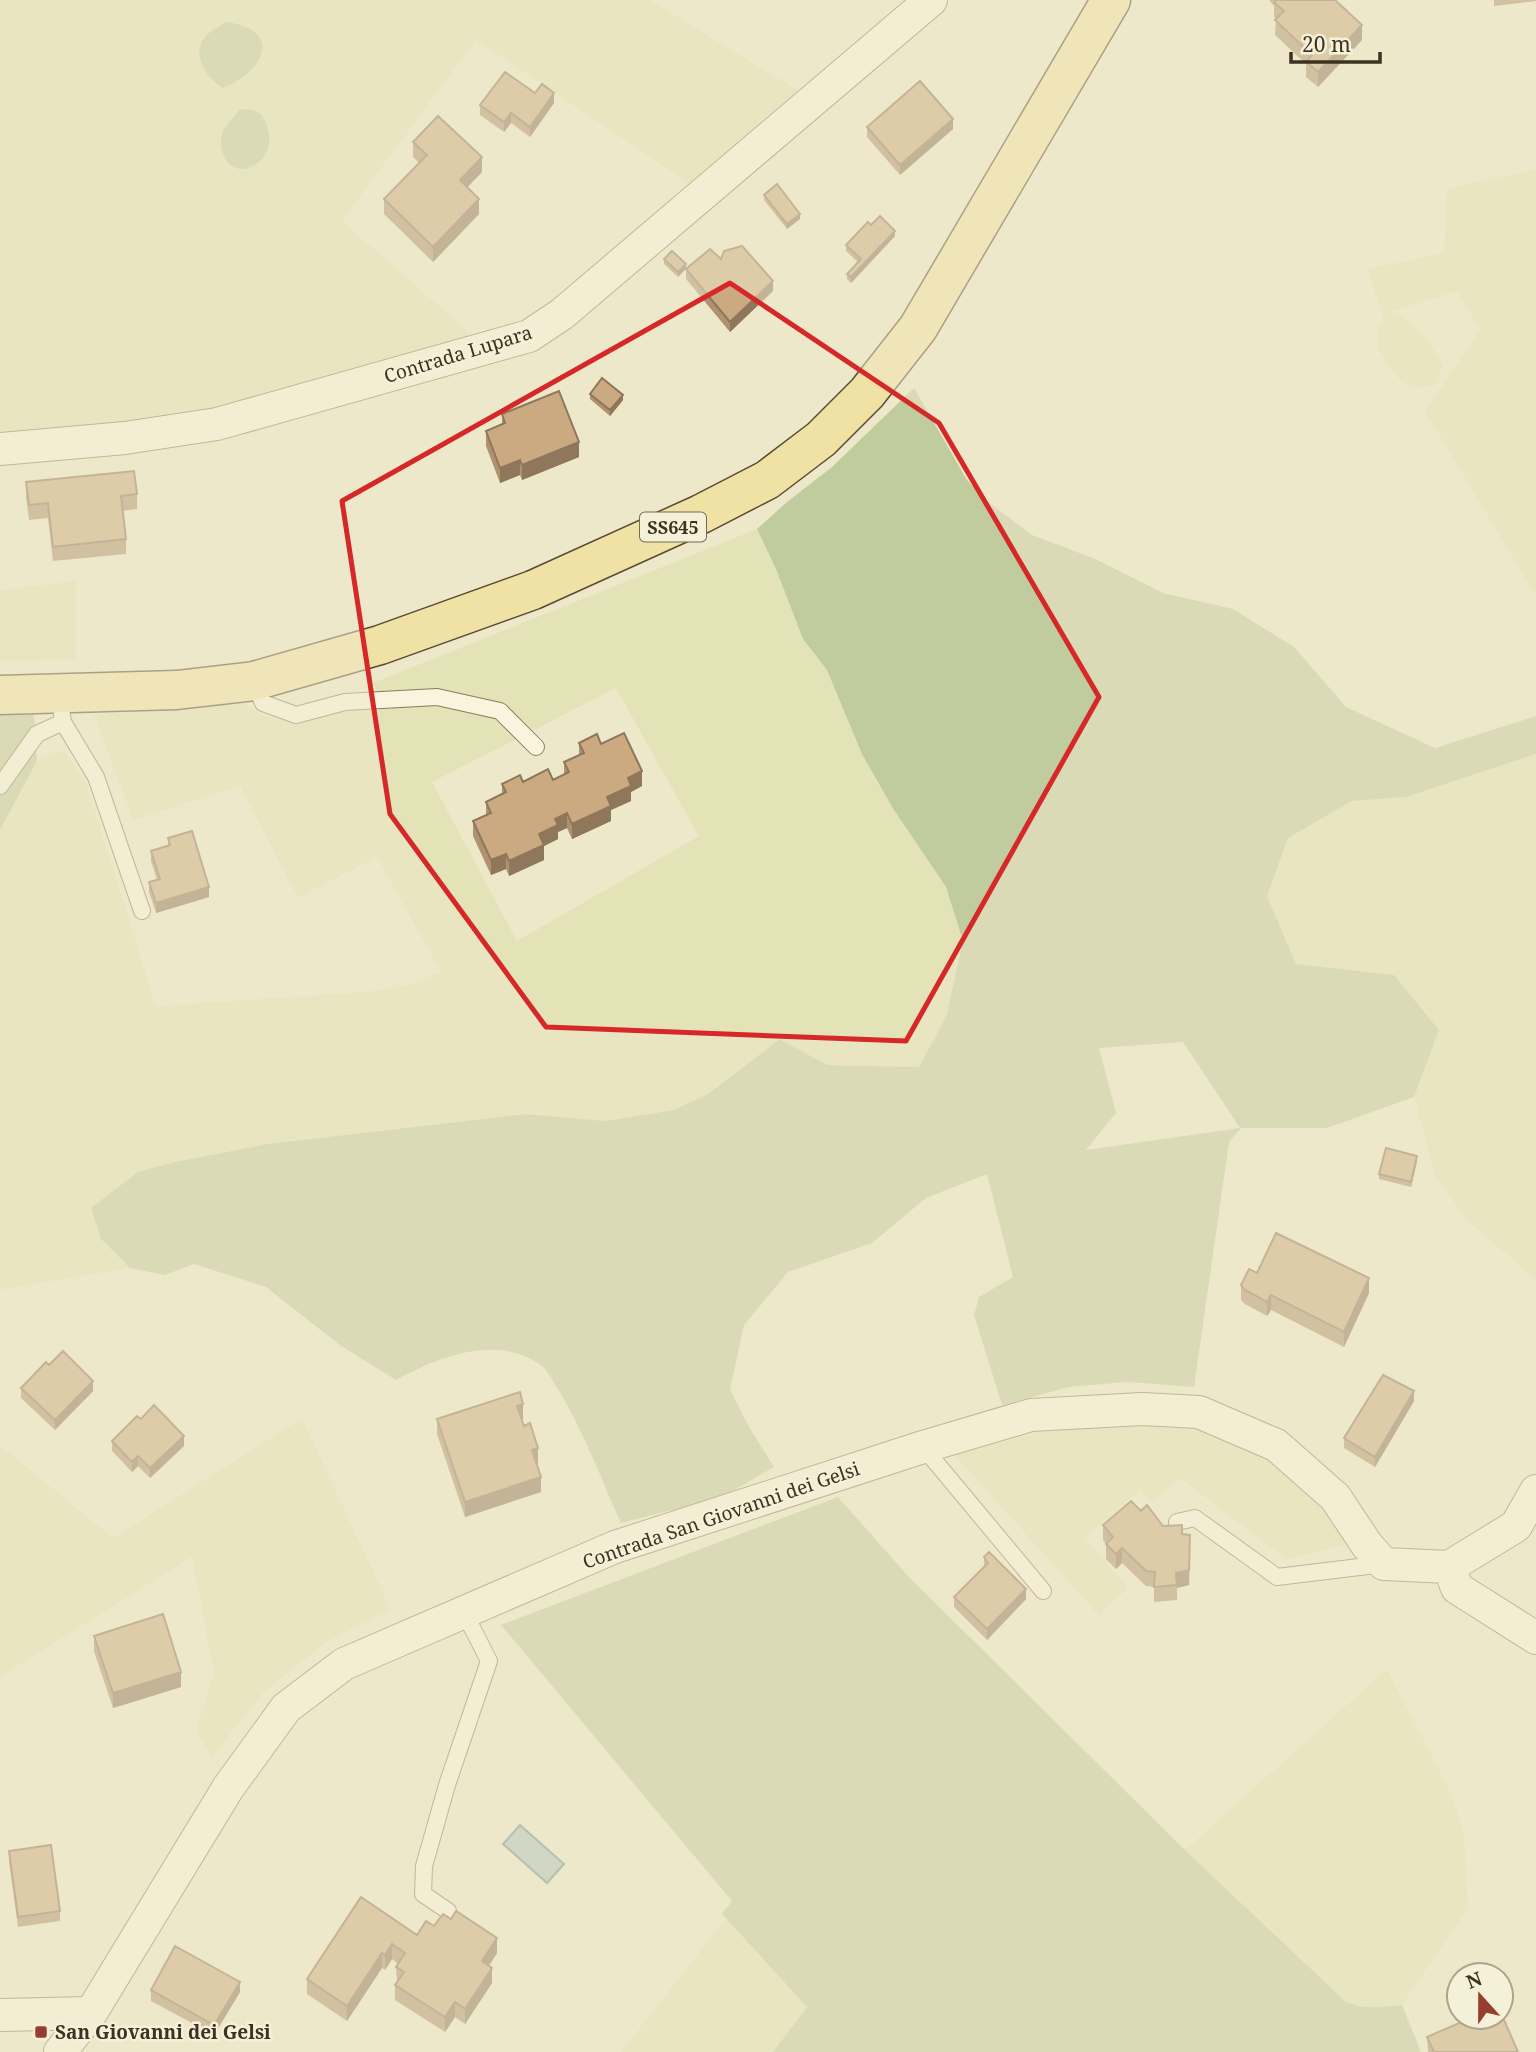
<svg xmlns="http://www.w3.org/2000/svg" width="1536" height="2052" font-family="'Noto Serif',serif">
<rect width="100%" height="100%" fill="#eee8ca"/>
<path fill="#e3e3b7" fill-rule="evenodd" d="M0 0H650L807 96 695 190 668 169 476 40 342 221 461 325 472 339 204 415 0 437Z
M1536 169V596L1425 411 1480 330 1457 291 1391 312 1404 317 1431 344 1443 367 1435 385 1418 388 1402 382 1389 368 1378 347V328L1384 319 1367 269 1444 253 1447 189Z
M757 529 776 569 803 639 827 670 894 810 946 887 963 941 946 1017 919 1067 826 1065 780 1039 708 1094 674 1110 605 1121 526 1114 424 1125 267 1144 175 1162 101 1239 130 1268 0 1290V830L37 761 64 750 86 782 156 1006 364 992 412 984 441 972 377 857 298 898 240 786 133 820 94 716 215 701H242L265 717 296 721 341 712 385 706 373 683ZM616 688 699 836 517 941 432 782Z
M76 581V660L0 661V590Z
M1536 754V1280L1468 1221 1435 1176 1414 1097 1439 1030 1394 975 1296 964 1267 896 1288 837 1352 801 1406 797Z
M1149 1416 1251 1439 1335 1505 1353 1543 1286 1559 1180 1478 1152 1503 1141 1489 1085 1538 1128 1588 1099 1616 955 1455 997 1441 1076 1425Z
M302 1418 391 1610 326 1642 263 1693 212 1757 196 1731 214 1673 192 1557 0 1677V1445L113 1538Z
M1387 1669 1453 1797 1464 1835 1468 1908 1402 2005 1377 2008 1358 2007 1346 2002 1185 1850Z
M726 1918 807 2007 773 2052H621Z"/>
<path fill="#c0cc9e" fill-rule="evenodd" d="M226 22C283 29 266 71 223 88 208 79 192 58 203 40 207 32 218 27 226 22Z
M240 109 253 110 261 114C273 132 273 155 253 166 248 168 247 169 243 169 224 169 217 146 223 131 227 123 235 116 240 109Z
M914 388 967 480 988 502 1032 535 1093 558 1163 593 1233 609 1294 647 1346 707 1435 748 1536 716V754L1406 797 1352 801 1288 838 1267 896 1296 964 1394 975 1439 1030 1414 1097 1327 1128H1241L1229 1142 1194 1387 1127 1382 1069 1387 1002 1405 974 1315 979 1297 1013 1277 987 1174 926 1198 872 1243 788 1272 744 1325 730 1389 749 1427 774 1467 733 1491 684 1507 621 1523C600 1477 582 1426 554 1383 551 1378 547 1370 542 1366 499 1333 438 1357 396 1380L341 1346 266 1287 194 1264 165 1275 130 1268 101 1239 91 1208 138 1172 175 1162 267 1144 526 1114 605 1121 674 1110 708 1094 780 1039 827 1065 919 1067 946 1017 963 941 946 887 894 810 862 754 827 670 803 639 776 569 757 529 787 502 832 467ZM1183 1042 1240 1128 1086 1150 1116 1113 1099 1048Z
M34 714 37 761 0 830V715Z
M838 1497 908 1576 1185 1850 1346 2002C1365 2010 1382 2007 1402 2005L1421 2052H773L807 2007 722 1914 732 1901 501 1625Z"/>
<path fill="#aac3bf" stroke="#71918e" stroke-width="2" d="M520 1825 564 1864 547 1883 503 1844Z"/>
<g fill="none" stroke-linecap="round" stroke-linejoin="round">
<defs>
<path id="lane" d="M254 681 263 703 296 715 345 702 437 697 500 711 536 747
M59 693 63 722 96 777 142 911
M0 786 37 734 63 722
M923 1447 1043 1591
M1177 1522 1195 1518 1277 1577 1384 1564
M448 1911 423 1894 424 1866 447 1785 489 1661 464 1612"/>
<path id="street" d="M0 449 125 438 217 424 529 336 562 314 931 0
M1449 1567 1516 1526 1536 1491
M0 2015 91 2013
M60 2052 91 2013 228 1788 286 1708 344 1664 615 1547 923 1447 1031 1415 1142 1409 1199 1412 1276 1445 1335 1497 1367 1545 1384 1564 1449 1567 1457 1588 1536 1638"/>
<path id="primary" d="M0 695 177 690 254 681 380 645 533 590 701 514 767 480 821 439 867 393 918 328 1111 0"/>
</defs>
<use href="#lane" stroke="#8a7c5f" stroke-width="18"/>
<use href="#street" stroke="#8a7c5f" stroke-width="34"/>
<use href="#primary" stroke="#594a32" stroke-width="41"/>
<use href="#lane" stroke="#f8f4dd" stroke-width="16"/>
<use href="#street" stroke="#f8f4dd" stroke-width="32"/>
<use href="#primary" stroke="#efe2a4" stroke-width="38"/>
</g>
<path fill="#af926f" d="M1269 0H1335L1362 40 1318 87 1306 77V64L1275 35 1276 19 1274 17V6Z
M1494 0H1536V1L1494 6Z
M535 93 554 103 530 137 511 123 504 132 480 115V105Z
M867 127 953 129 900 175 867 137Z
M413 142 482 172 467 187 479 214 433 262 384 214V199L419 163 413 157Z
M764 195 800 219 787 229 764 200Z
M871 225 895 236 851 283 847 279V274L858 262 846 251V245Z
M664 259 686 264 678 277 664 264Z
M721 259 773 291 730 332 686 279V269Z
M590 394 623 400 610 416 590 399Z
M502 414 579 457 522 480 520 475 500 483 486 446V431L502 425Z
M26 482 137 494V509L122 511 126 539V554L53 561 48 518 29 520 26 497Z
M579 743 601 744 642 786 631 792V801L611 810V821L572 839 567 828 558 832V839L544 846V860L509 876 506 869 491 875 473 836V821L486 815V802L502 794V784L553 780 564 775V762L579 755Z
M168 838 209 897 156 913 149 892V882L157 880 151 861V851L168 846Z
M1417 1161 1411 1187 1379 1179V1174Z
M1257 1273 1369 1293 1344 1347 1271 1310 1267 1316 1245 1304 1241 1300V1285Z
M49 1365 93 1391 55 1430 21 1398V1388Z
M1414 1401 1375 1467 1344 1448V1438Z
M141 1419 184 1446 150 1478 138 1466 132 1472 112 1451V1441Z
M437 1419H523L522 1420 538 1463 536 1464 541 1492 465 1517 437 1434Z
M1141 1511 1163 1526 1182 1534 1190 1550 1189 1585 1177 1588V1600L1154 1602V1587L1146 1586 1122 1563 1116 1569 1106 1559V1544L1103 1540V1525Z
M984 1557 1026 1599 987 1640 954 1607V1597L984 1567Z
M94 1636 181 1687 113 1708 94 1651Z
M9 1851 60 1911V1921L18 1927 9 1861Z
M361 1897 417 1935 434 1926 497 1953 489 1966 492 1983 465 2024 455 2017 445 2032 395 2000V1985L397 1982 396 1967 398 1964 392 1959 385 1970 382 1968 347 2021 307 1994V1979Z
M151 1990 240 1992 214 2035 151 2001Z
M1427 2037 1518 2052H1428Z"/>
<path fill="#8e775a" d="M1362 25V40L1318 87V72Z
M554 93V103L530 137V127Z
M511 113V123L504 132V122Z
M953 119V129L900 175V165Z
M482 157V172L460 195V180Z
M479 199V214L433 262V247Z
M800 214V219L787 229V224Z
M895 231V236L851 283V277Z
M686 264V269L678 277V272Z
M773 281V291L730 332V322Z
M623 395V400L610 416V410Z
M579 442V457L522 480V465Z
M520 460V475L500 483V468Z
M642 771V786L631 792V801L611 810V821L572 839V824L607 797 628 778Z
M567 813V828L558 832V839L544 846V860L509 876V861L555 819Z
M506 854V869L491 875V860Z
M209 887V897L156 913V903Z
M1417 1156V1161L1411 1187V1182Z
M1369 1278V1293L1344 1347V1332Z
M1271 1295V1310L1267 1316V1302Z
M93 1381V1391L55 1430V1420Z
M1414 1391V1401L1375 1467V1457Z
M523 1404V1419L517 1421V1406Z
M184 1436V1446L150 1478V1468Z
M538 1448V1463L532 1465V1450Z
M138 1456V1466L132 1472V1462Z
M541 1477V1492L465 1517V1502Z
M1190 1535 1189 1585 1177 1588 1176 1573Z
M1122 1548V1563L1116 1569V1554Z
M1026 1589V1599L987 1640V1629Z
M181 1672V1687L113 1708V1693Z
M497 1938V1953L482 1976V1961Z
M392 1944V1959L385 1970V1955Z
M382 1953V1968L347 2021V2006Z
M492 1968V1983L465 2024V2009Z
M240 1982V1992L214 2035V2025Z
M455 2002V2017L445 2032V2017Z"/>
<path fill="#cbaa81" stroke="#8e775a" stroke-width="2" d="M1276 0H1335L1362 25 1318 72 1306 62 1312 55 1275 20 1284 11 1274 2Z
M505 72 535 93 542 84 554 93 530 127 511 113 504 122 480 105Z
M920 81 953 119 900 165 867 127Z
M438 116 482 157 460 180 479 199 433 247 384 199 427 155 413 142Z
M777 184 800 214 787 224 764 195Z
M880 216 895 231 851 277 847 274 861 259 846 245 868 222 871 225Z
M742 246 773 281 730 322 686 269 710 249 721 259 724 251Z
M672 251 686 264 678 272 664 259Z
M602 378 623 395 610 410 590 394Z
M559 391 579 442 522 465 520 460 500 468 486 431 505 423 502 414Z
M134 471 137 494 121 496 126 539 53 547 48 503 29 505 26 482Z
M624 733 642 771 628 778 631 786 607 797 611 806 572 824 567 813 555 819 558 825 539 834 544 845 509 861 506 854 491 860 473 821 491 813 486 802 506 792 502 784 520 775 523 782 548 769 553 780 569 772 564 762 584 753 579 743 597 734 601 744Z
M192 831 209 887 156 903 149 882 160 879 151 851 170 845 168 838Z
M1386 1148 1417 1156 1411 1182 1379 1174Z
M1276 1233 1369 1278 1344 1332 1271 1295 1267 1302 1245 1290 1241 1285 1249 1269 1257 1273Z
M63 1351 93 1381 55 1420 21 1388 46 1362 49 1365Z
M1383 1375 1414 1391 1375 1457 1344 1438Z
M520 1392 523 1404 517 1406 524 1426 530 1423 538 1448 532 1450 541 1477 465 1502 437 1419Z
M154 1405 184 1436 150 1468 138 1456 132 1462 112 1441 137 1416 141 1419Z
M1131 1501 1141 1511 1147 1505 1163 1526 1182 1525V1534L1190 1535 1189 1570 1176 1573 1177 1585 1154 1587 1155 1572 1146 1571 1122 1548 1116 1554 1106 1544 1113 1537 1103 1525Z
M989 1552 1026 1589 987 1629 954 1597 988 1563 984 1557Z
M163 1614 181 1672 113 1693 94 1636Z
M51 1845 60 1911 18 1917 9 1851Z
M361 1897 417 1935 426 1921 434 1926 443 1914 451 1919 456 1911 497 1938 482 1961 492 1968 465 2009 455 2002 445 2017 395 1985 404 1972 396 1967 405 1953 392 1944 385 1955 382 1953 347 2006 307 1979Z
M175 1946 240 1982 214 2025 151 1990Z
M1501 2013 1518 2052H1434L1427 2037 1473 2017H1501Z"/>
<path d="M0 0H1536V2052H0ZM730 283 939 423 1099 697 906 1041 546 1027 390 814 342 501Z" fill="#eee8ca" fill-opacity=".55" fill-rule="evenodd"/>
<path fill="none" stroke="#d62828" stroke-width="5" stroke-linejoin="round" d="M730 283 939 423 1099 697 906 1041 546 1027 390 814 342 501Z"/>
<rect fill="#983e30" stroke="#f5f1d9" stroke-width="2.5" x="34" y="2025" width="14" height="14" rx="3.5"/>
<g text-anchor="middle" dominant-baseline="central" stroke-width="5" stroke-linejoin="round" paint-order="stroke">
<rect fill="#f5f1d9" stroke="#736b58" stroke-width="2" x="640" y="512.5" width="66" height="29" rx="5"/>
<g font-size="18" font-weight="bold" fill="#3b3221">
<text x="673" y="527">SS645</text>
</g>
<g font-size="19" fill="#3b3221" stroke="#f5f1d9">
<text transform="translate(458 354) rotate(-17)">Contrada Lupara</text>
<text transform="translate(721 1515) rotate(-19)">Contrada San Giovanni dei Gelsi</text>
</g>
<g font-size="19" font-weight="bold" fill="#3b3221" stroke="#f5f1d9" text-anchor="start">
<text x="55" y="2032">San Giovanni dei Gelsi</text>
</g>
</g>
<g transform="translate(1480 1996) rotate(339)"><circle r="33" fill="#f5f1d9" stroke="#aba58f" stroke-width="2"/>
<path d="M0-5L12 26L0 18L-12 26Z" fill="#983e30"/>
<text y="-10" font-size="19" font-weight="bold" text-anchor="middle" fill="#3b3221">N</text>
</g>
<path d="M1291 52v10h89v-10" fill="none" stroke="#3b3221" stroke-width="3.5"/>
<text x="1302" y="52" font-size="21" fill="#3b3221" stroke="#f5f1d9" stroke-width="5" paint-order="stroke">20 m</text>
</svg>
